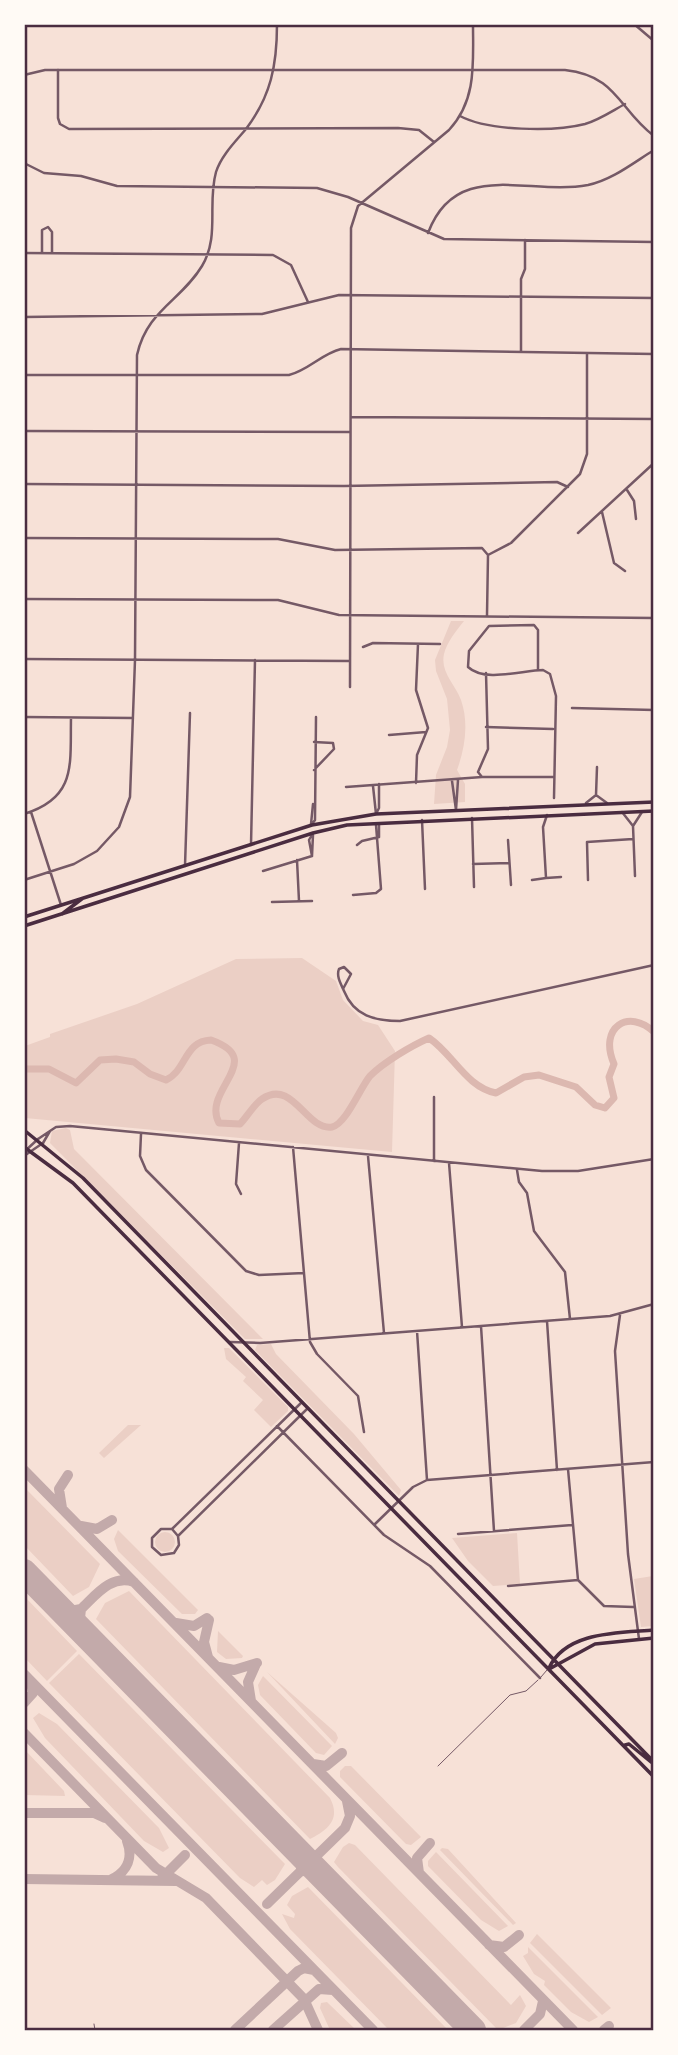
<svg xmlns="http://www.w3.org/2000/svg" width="678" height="2055" font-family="'Playfair Display',serif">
<rect width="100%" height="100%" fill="#f7e1d7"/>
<path fill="#ebcfc5" d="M451 621H464C456 631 447 642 444 654 440 672 455 684 461 700 469 723 465 748 457 770L465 784V802L434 804 436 775 447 747 450 730 447 699 436 671 435 660Z
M302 958 336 981 343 1000 363 1021 378 1025 395 1051 392 1152 25 1118V1046L50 1037V1034L137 1004 236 959Z
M66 1128 70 1130 74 1149 263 1339H245L50 1143 52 1131Z
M271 1344 276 1354 354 1434 401 1490 399 1496 255 1350 257 1345Z
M224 1348H229L288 1407V1411L271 1427 254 1410 263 1400 243 1381 246 1377 226 1359Z
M128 1425H141L104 1458 99 1453Z
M25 1488 100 1564 89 1587 73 1596 25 1546Z
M118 1530 198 1610 195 1614H182L118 1551 114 1539Z
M155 1542a10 10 0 1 1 20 0a10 10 0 1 1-20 0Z
M517 1533 520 1584 493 1586 468 1561 452 1538Z
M653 1576V1626L641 1627 634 1579Z
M129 1591 330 1798C341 1819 328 1830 310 1839L96 1619 105 1603Z
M25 1597 77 1651 47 1681 25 1658Z
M218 1631 243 1656 242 1658 226 1659 217 1652Z
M79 1654 285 1864 275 1880 267 1885 262 1880 254 1887 240 1878 49 1683Z
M267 1672 336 1733 338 1738 335 1744Z
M263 1676 332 1746 324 1755 316 1753 260 1695 258 1685Z
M39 1713 57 1724 159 1828 169 1848 163 1852 144 1841 45 1738 33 1718Z
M25 1750 64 1791 65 1796 25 1795Z
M345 1766H351L421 1837 411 1845 406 1844 340 1777V1771Z
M349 1843 355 1845 511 2005 520 1995 526 2006 516 2023 498 2030 338 1867 334 1862 343 1847Z
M442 1848 448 1849 516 1923 513 1925 440 1850Z
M436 1852 508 1926 499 1931 481 1920 428 1866V1861Z
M308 1887 448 2030H389L290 1929 282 1914 294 1918 295 1914 287 1905 292 1896Z
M537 1934 611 2008 602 2015 530 1943Z
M528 1947 598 2017 589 2022 571 2012 544 1985 545 1981 534 1974 523 1956 528 1953Z
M327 2002 329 2004 356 2030H330L320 2008 321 2003Z"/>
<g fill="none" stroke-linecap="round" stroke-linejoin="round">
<path stroke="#dcb8b0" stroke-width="7" d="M24 1069H49L76 1083 100 1060 116 1059 134 1062 150 1074 166 1080C187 1070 184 1041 211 1040 268 1060 201 1090 219 1123L240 1124C247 1117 254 1104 262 1099 293 1078 306 1131 332 1127 346 1124 360 1088 370 1076 384 1062 411 1046 429 1038 453 1054 466 1087 496 1093L524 1077 539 1075 576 1087 595 1105 605 1108 614 1098 609 1077 614 1064C598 1027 629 1008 654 1032"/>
<path stroke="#c3aaaa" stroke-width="10" d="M24 1470 573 2030
M62 1508 59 1489 68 1475
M81 1526 97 1529 112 1520
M47 1595 65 1612 81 1609 79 1627 99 1648
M81 1609C96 1595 111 1574 134 1582
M176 1623 194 1626 207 1618
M208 1657 204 1642 209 1620
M219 1667 234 1670 257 1663
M24 1674 373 2030
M251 1701 248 1682 256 1664
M24 1703 33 1693 31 1682
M24 1733 156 1868 206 1898 304 1999 318 2030
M313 1764 326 1766 342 1753
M24 1813H94L105 1818
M274 1829C286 1840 309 1855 300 1872 317 1864 332 1887 343 1899
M419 1873 417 1858 430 1843
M162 1878 185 1855
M24 1879 176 1881
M112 1879C128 1871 133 1857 127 1841
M267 1904 345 1828 350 1816 347 1801
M489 1945 504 1947 519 1935
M464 2020 474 2030
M235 2030 298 1971 304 1968 314 1970
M273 2030 319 1989 333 1990
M524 2030 540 2014 543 2001
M604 2030 609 2026"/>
<path stroke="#c3aaaa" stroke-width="26" d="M24 1572 473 2030"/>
<path stroke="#755966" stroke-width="1" d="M541 1677 547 1670
M438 1766 510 1695 526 1691 538 1680
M94 2024 95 2030"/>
<path stroke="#755966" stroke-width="2.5" d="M634 24 654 41
M58 70V118L60 124 69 129 398 128 419 130 434 142
M460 116C488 131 554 132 585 124 599 120 612 111 625 104
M24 163 44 173 81 176 117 186 317 188 348 197 444 239 654 242
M428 233C456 158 528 196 588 185 612 180 633 163 654 150
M24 253 273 255 291 265 308 302
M42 253V230L48 227 52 232V253
M24 317 262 314 339 295 654 298
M521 351V279L525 269V240
M24 375H289C309 370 321 354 341 349L654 354
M351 417 654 419
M24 431 350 432
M24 484 344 486 557 482 568 487
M627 490 634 501 636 519
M602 512 614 563 625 571
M578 533 654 463
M24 538 278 539 335 550 482 548 488 555
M488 555 511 543 580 474 587 454V354
M24 599 278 600 339 615 654 618
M487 615 488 555
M363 647 373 643 440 644
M24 659 350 661
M538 670V630L534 625 489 626 469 651 468 667C485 683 523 670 543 670L550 674 556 696 554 798
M350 687 351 228 358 206 449 130C477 100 473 63 473 24
M572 708 654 710
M24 717 133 718
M486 727 553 729
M389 735 426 732
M314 770 334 749 333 743 314 742
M482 777 478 772 488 749 486 673
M452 781 456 810
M416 783 417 755 428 728 416 690 418 644
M373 786 376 814
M346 787 482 777H554
M596 795 597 767
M596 795 607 803
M586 803 596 795
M456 810 458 780
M31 812 61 905
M622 812 633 826
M24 814C77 798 70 764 71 718
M376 814 379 808V784
M472 818 474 887
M422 820 425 889
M311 824 313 804
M312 824 315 820 316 717
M379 837V824
M508 840 511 885
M251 845 255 660
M357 845 362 841 379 837
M312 856 309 840 313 833
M312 856 313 835
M297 860 299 901
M473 864 509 863
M185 866 190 713
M263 871 312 856
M635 876 633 826 642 812
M546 878 561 877
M24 880 74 864 97 851 119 827 130 797 135 660 137 355C147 310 181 301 202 266 220 236 207 204 216 172 221 156 235 142 246 129 271 96 277 65 277 24
M532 880 546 878 543 827 547 815
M588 880 587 842 633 839
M353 895 376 893 381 889 376 825
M272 902 312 901
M343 989 351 974 344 967 339 969C336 976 341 984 344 991 354 1016 375 1021 400 1021L654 965
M434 1097V1161
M141 1134 140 1156 146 1170 246 1271 259 1275 304 1273
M38 1139 56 1127 70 1126 542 1171H578L654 1159
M43 1143 50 1131
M239 1143 236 1184 241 1194
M293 1147 310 1342 317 1354 358 1396 364 1432
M368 1156 384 1333
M449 1163 462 1327
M517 1170 519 1182 527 1193 534 1231 565 1272 570 1319
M620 1315 615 1351 628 1554 639 1639
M547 1321 557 1470
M481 1326 494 1531
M417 1331 427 1480
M230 1342 260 1343 610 1316 654 1304
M277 1426 384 1535 430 1566 540 1678
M568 1469 578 1580
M374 1525 413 1487 427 1480 654 1462
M172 1529 302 1402
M458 1534 572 1525
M178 1536 172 1529H161L152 1538V1547L161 1555 174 1553 179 1545 178 1536 308 1408
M508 1586 578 1580 604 1606 633 1607"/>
<path stroke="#755966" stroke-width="2.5" d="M24 75 45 70H565C618 76 618 109 654 136
M24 1152 38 1139
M24 1156 43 1143"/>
<path stroke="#4a2c40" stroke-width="3.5" d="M24 1130 83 1178 654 1762
M24 1147 73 1183 654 1777
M549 1668C566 1631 619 1633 654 1630
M551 1668 595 1644 654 1638
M625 1745 629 1744 651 1762"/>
<path stroke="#4a2c40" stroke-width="3.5" d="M62 914 83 898
M24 917 312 825 376 814 654 802
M24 926 313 833 347 825 654 811"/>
</g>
<rect width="678" height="2055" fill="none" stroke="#fffaf5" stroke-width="52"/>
<rect x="26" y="26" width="626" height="2003" fill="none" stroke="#4a2c40" stroke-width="2.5"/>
</svg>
